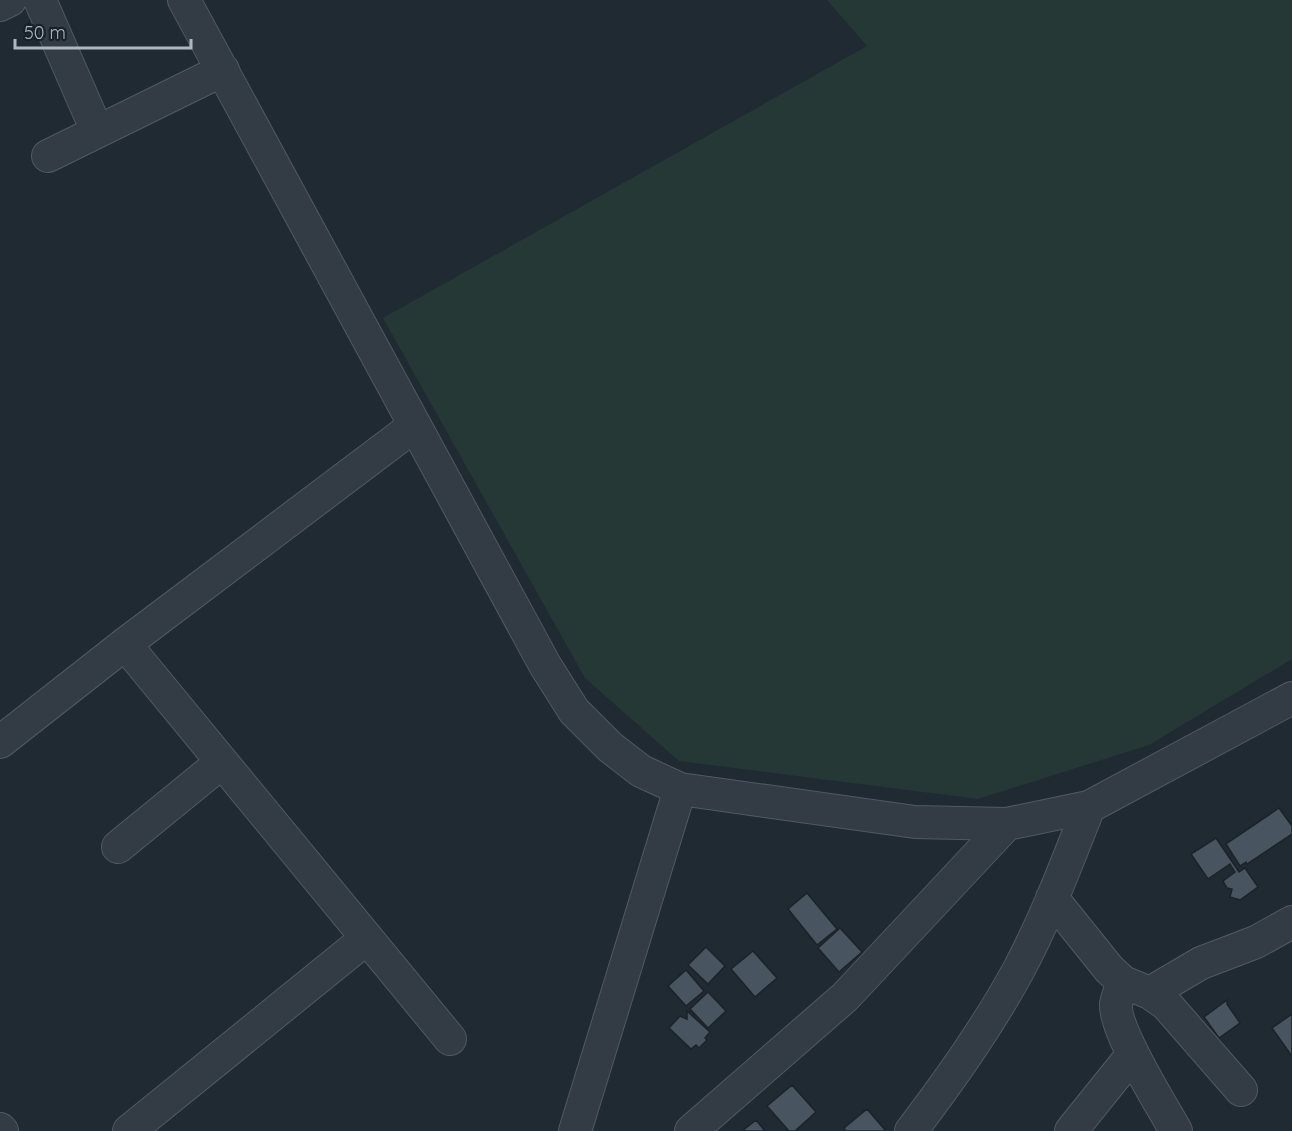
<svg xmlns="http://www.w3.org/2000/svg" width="1292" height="1131" font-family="Quicksand,sans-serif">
<rect width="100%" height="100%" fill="#202a33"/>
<path fill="#253836" d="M827 0H1292V659L1149 745 978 799 679 761 585 678 383 318 867 46Z"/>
<path fill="#48545f" stroke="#1b232a" stroke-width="1.5" d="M1279 808 1292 826V834L1247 864 1246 862 1240 866 1226 844Z
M1216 838 1239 872 1245 868 1258 887 1240 900 1230 897 1232 889 1227 888 1223 881 1235 872 1230 864 1208 879 1191 854Z
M807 893 837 929 817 945 788 909Z
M840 928 862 952 839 972 818 948Z
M706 947 725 966 708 984 688 965Z
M753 951 777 978 755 997 731 969Z
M686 970 704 991 686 1006 668 986Z
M708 992 726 1011 708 1028 690 1009Z
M1227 1000V1004L1240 1023 1219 1038 1204 1017Z
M687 1011 710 1032 705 1038 707 1040 699 1048 696 1045 691 1049 669 1028 680 1016 687 1019Z
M1292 1014V1055H1291L1272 1028Z
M792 1085 816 1112 795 1131H789L767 1106Z
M867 1109 886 1131H846L844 1128Z
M756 1120 765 1131H742Z"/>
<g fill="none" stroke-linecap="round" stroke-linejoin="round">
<defs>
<path id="minor" d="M40 0 97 131
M184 0 545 665 574 711 610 747 641 771 680 789 915 822 1007 824 1089 807 1292 698
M0 5 10 0
M48 156 223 70
M125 644 450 1039
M0 742 125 644 414 426
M118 847 222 762
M1052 898 1109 969 1123 982 1150 993 1166 1004 1241 1090
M1123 982C1121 989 1117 997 1116 1004 1114 1030 1162 1106 1176 1131
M1150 993 1201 963 1256 942 1292 922
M0 1129 2 1131
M129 1131 367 938
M575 1131 680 789
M691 1131 845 997 1007 824
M911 1131C950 1080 987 1028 1018 971 1046 919 1067 862 1089 807
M1071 1131 1133 1054"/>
</defs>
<use href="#minor" stroke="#515a62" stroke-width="34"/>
<use href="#minor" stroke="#333c44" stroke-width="32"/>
</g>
<path d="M15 39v9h176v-9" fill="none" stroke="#adb7c1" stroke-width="3"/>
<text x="24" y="39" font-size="18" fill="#adb7c1" stroke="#192128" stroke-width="4.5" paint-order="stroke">50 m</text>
</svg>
